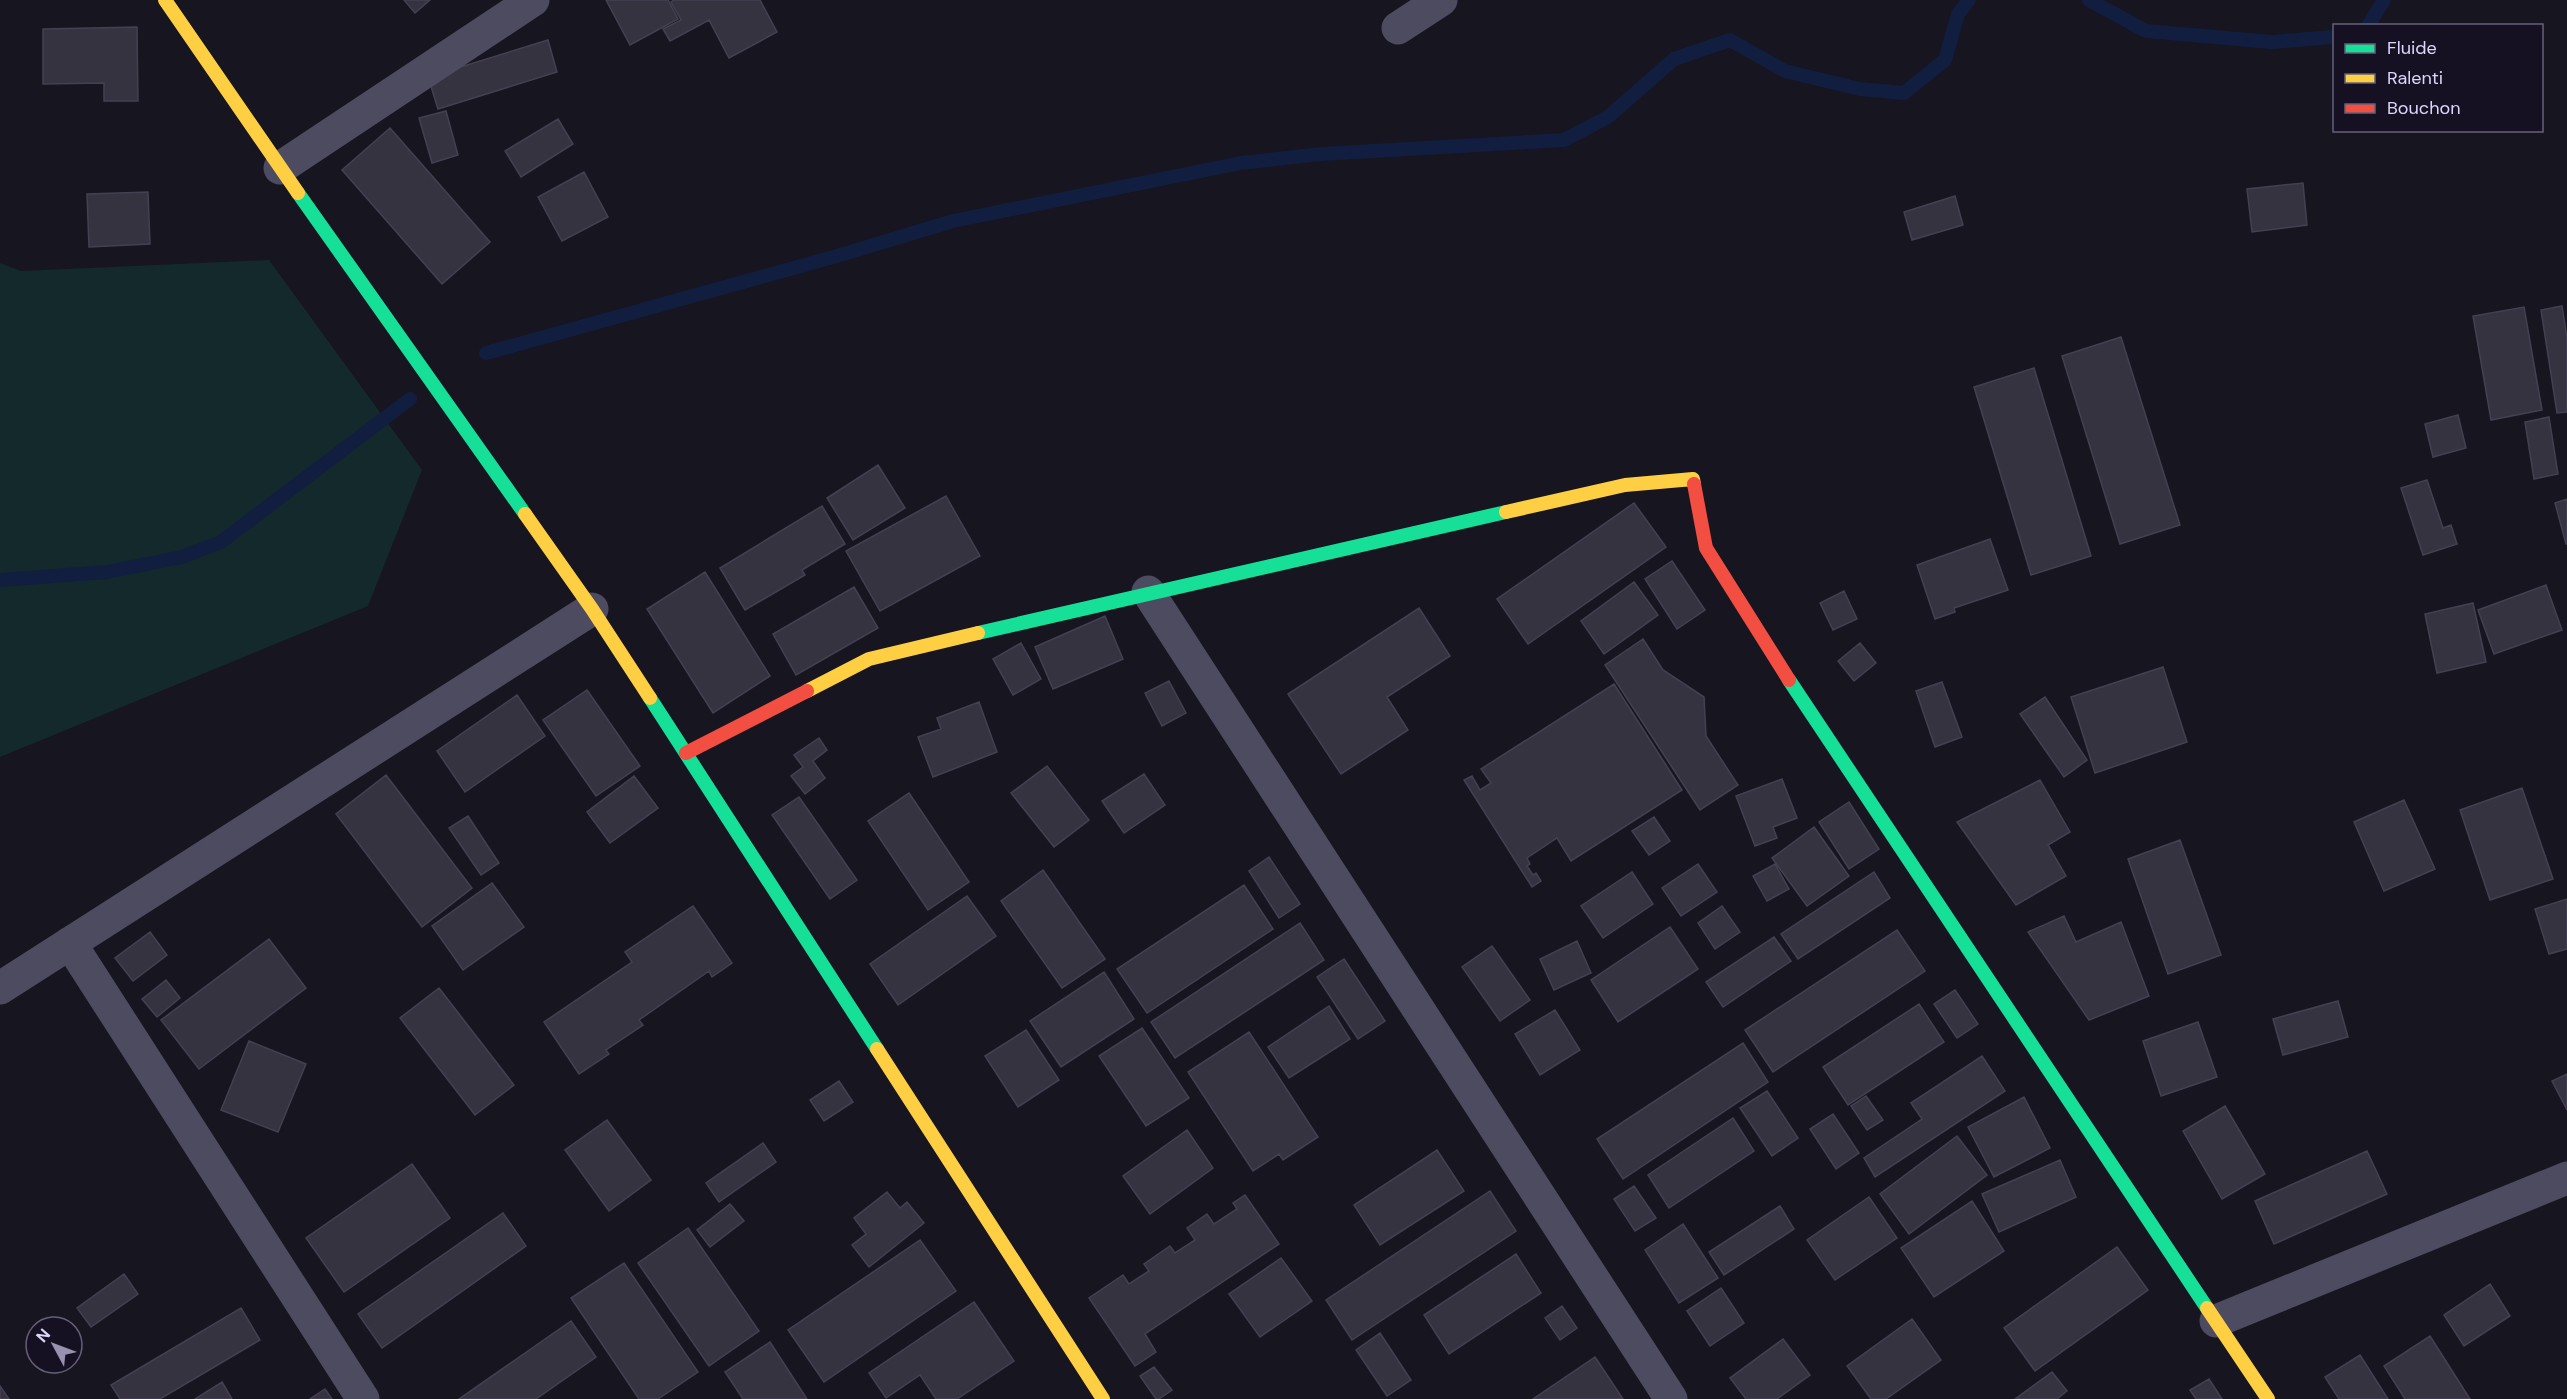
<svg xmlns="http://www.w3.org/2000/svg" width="2567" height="1399" font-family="'DM Sans',sans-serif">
<rect width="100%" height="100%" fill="#17151f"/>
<path fill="#14292b" d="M269 260 422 470 368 606 0 757V263L21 271Z"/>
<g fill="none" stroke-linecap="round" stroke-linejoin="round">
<path stroke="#121e3f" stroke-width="14" d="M2089 0 2146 31 2272 42 2334 37
M2368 26 2384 0
M486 353 837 256 953 221 1241 163 1321 154 1564 140 1608 117 1674 59 1730 40 1785 71 1860 89 1904 93 1945 60 1958 14 1969 0
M0 580 107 572 182 557 221 542 410 399"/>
</g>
<path fill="#363341" stroke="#444052" stroke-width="1.5" d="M404 0H430L415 13Z
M606 0H668L678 19 630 45Z
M674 0H760L777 32 729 58 709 20 670 41 663 29 681 20 671 2Z
M137 27 138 101H104V83L43 84V29Z
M548 40 557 72 438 109 428 77Z
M446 111 458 155 432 163 419 118Z
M558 119 573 144 521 177 505 151Z
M390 128 490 242 442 284 342 170Z
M584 172 608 217 562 241 538 197Z
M2303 183 2307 225 2252 232 2247 189Z
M148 192 150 244 89 247 87 194Z
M1955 196 1963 225 1912 240 1904 212Z
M2562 306 2567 338V412L2557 413 2541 310Z
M2524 307 2542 410 2491 420 2473 316Z
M2121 337 2180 525 2120 544 2062 356Z
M2034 368 2091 556 2031 575 1974 387Z
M2458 415 2466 448 2433 457 2425 424Z
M2549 417 2558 474 2534 479 2525 422Z
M878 465 905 508 853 540 827 498Z
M2427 480 2443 528 2451 525 2457 544 2423 555 2401 488Z
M946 496 980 556 880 611 846 551Z
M2567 499V544H2566L2555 503Z
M1634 503 1666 547 1528 644 1497 599Z
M822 506 845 544 802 570 805 575 745 610 720 568Z
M1990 539 2008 590 1954 608 1955 612 1935 619 1917 565Z
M1672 561 1705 610 1677 629 1645 579Z
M705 572 770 676 713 713 647 609Z
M1634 582 1658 615 1604 654 1581 621Z
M2546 585 2562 630 2494 654 2478 610Z
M854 587 878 628 796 675 773 634Z
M1844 591 1857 619 1833 630 1820 603Z
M2473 603 2486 662 2437 673 2425 614Z
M1419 608 1450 656 1387 697 1408 730 1341 774 1288 694Z
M1105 616 1123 659 1053 689 1035 647Z
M1643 639 1663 670 1704 697 1706 736 1738 785 1700 810 1605 665Z
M1021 643 1041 679 1013 695 993 659Z
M1860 643 1876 663 1854 681 1838 661Z
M2163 667 2187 742 2095 773 2071 697Z
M1169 681 1186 713 1162 726 1145 693Z
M1942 682 1962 737 1935 747 1916 691Z
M1614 684 1682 790 1571 861 1557 838 1527 858 1530 864 1527 866 1533 875 1536 873 1541 881 1532 887 1464 780 1472 776 1480 790 1491 783 1481 769Z
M587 690 640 766 596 796 543 720Z
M517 695 545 736 465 792 437 751Z
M2045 697 2087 760 2064 777 2020 714Z
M979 702 997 752 933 777 918 737 941 729 937 718Z
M819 738 827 750 813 761 825 778 805 794 791 776 803 767 794 755Z
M1047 766 1089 820 1054 847 1011 793Z
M1144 774 1165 805 1124 833 1102 801Z
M386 775 472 888 422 927 336 814Z
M634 776 658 808 610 843 587 812Z
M1782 779 1797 818 1773 827 1777 838 1755 846 1736 796Z
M2040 780 2070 832 2048 845 2066 876 2016 905 1957 822Z
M2522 788 2553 879 2490 900 2460 810Z
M909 793 969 882 928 910 868 821Z
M799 797 857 880 830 899 772 815Z
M2404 800 2435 869 2384 891 2354 822Z
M1849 802 1879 849 1849 869 1819 822Z
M468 816 499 863 481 875 449 828Z
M1654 817 1670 841 1649 855 1632 831Z
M1814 827 1849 876 1807 906 1772 858Z
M2180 840 2221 955 2168 974 2128 859Z
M1269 857 1300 904 1279 918 1249 871Z
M1698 864 1717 892 1681 916 1662 888Z
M1775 864 1789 889 1767 901 1753 876Z
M1043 870 1105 959 1062 988 1001 901Z
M1632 872 1653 904 1603 938 1581 906Z
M1874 872 1890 898 1798 959 1781 934Z
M492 883 524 927 463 970 432 926Z
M1244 885 1273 929 1147 1013 1117 969Z
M967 896 996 936 898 1005 870 964Z
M2567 899V949L2549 954 2535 909Z
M693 906 732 963 712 977 709 971 639 1020 643 1025 606 1050 609 1054 579 1074 544 1022 632 962 625 952Z
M1722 906 1740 932 1715 949 1698 923Z
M2064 916 2076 942 2121 922 2149 996 2089 1020 2028 932Z
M1300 923 1324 960 1175 1058 1151 1022Z
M1670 927 1698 969 1618 1022 1591 980Z
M1897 930 1925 971 1773 1072 1745 1030Z
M150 932 167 955 133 981 115 958Z
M1774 937 1791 961 1723 1007 1706 982Z
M269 939 306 988 199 1069 161 1020Z
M1577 941 1591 973 1554 990 1540 959Z
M1492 946 1530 1000 1500 1021 1462 967Z
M1344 959 1385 1021 1358 1039 1317 977Z
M1104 972 1134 1019 1061 1067 1030 1021Z
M166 980 180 998 157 1017 142 999Z
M439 988 514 1085 475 1115 400 1018Z
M1955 990 1978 1024 1957 1038 1934 1004Z
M2338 1001 2348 1037 2283 1055 2273 1019Z
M1919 1004 1944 1042 1848 1105 1823 1067Z
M1329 1006 1350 1039 1289 1078 1268 1047Z
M1555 1010 1580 1050 1540 1075 1515 1034Z
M2198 1022 2217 1077 2161 1096 2143 1041Z
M1142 1028 1189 1098 1146 1126 1099 1056Z
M1026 1030 1059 1080 1018 1107 985 1056Z
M1249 1032 1318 1137 1283 1160 1279 1154 1253 1171 1188 1072Z
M249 1041 306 1064 278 1132 221 1110Z
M1743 1043 1768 1082 1623 1179 1597 1139Z
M1982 1056 2005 1091 1875 1177 1864 1158 1922 1119 1911 1103Z
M2567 1074V1110L2552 1081Z
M839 1081 853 1102 824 1121 810 1100Z
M1767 1091 1798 1138 1772 1156 1740 1108Z
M1866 1096 1883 1120 1867 1130 1851 1106Z
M2024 1097 2050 1148 1994 1177 1968 1127Z
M2225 1106 2265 1174 2222 1199 2183 1131Z
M1833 1114 1859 1153 1836 1169 1810 1129Z
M1733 1118 1754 1151 1669 1208 1648 1175Z
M607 1120 651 1180 609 1211 565 1150Z
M1187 1130 1213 1168 1150 1214 1123 1176Z
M1957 1136 1987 1175 1909 1234 1880 1194Z
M763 1143 776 1162 719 1202 706 1183Z
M1437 1150 1464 1191 1380 1245 1354 1205Z
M2367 1151 2387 1194 2274 1244 2255 1201Z
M2060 1160 2076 1197 1999 1232 1982 1194Z
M412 1164 450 1218 344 1292 306 1238Z
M1634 1186 1656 1218 1635 1231 1614 1199Z
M1490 1191 1516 1231 1352 1340 1326 1300Z
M887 1192 900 1208 907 1202 924 1223 869 1267 852 1245 866 1234 854 1218Z
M1245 1195 1279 1244 1145 1334 1156 1352 1135 1366 1089 1298 1123 1275 1129 1284 1149 1271 1144 1264 1170 1246 1175 1253 1195 1240 1187 1228 1207 1214 1214 1224 1237 1209 1233 1203Z
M1869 1197 1897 1238 1835 1280 1807 1240Z
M1972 1201 2004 1251 1934 1297 1901 1248Z
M730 1204 744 1221 710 1247 697 1230Z
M1780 1206 1794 1229 1724 1275 1709 1252Z
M503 1213 526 1246 382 1348 358 1314Z
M1683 1224 1718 1278 1679 1303 1645 1250Z
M688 1228 759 1331 709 1366 638 1263Z
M920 1240 956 1291 824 1382 788 1330Z
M2117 1247 2148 1290 2035 1371 2004 1328Z
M1516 1254 1541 1293 1449 1354 1424 1315Z
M1281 1258 1312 1301 1260 1337 1229 1294Z
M624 1263 698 1372 658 1399H639L571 1298Z
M124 1274 138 1294 91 1327 77 1308Z
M2490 1284 2510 1316 2464 1346 2444 1315Z
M1721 1288 1744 1323 1710 1346 1687 1311Z
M974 1302 1014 1361 957 1399H936L920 1375 886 1398 869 1373Z
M1562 1306 1577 1328 1560 1340 1545 1318Z
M241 1308 260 1340 160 1399H120L111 1385Z
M1912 1319 1941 1360 1886 1399H1871L1847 1366Z
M571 1321 596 1357 536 1399H459Z
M1380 1333 1411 1380 1387 1396 1356 1350Z
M2430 1336 2470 1399H2405L2384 1366Z
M1783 1339 1810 1375 1777 1399H1746L1730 1378Z
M770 1342 807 1399H743L725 1372Z
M2360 1355 2388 1399H2339L2325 1377Z
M1595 1357 1623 1399H1533Z
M1154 1367 1172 1390 1159 1399H1156L1140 1376Z
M2052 1372 2067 1391 2057 1399H2015Z
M2209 1379 2222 1399H2196L2190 1390Z
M222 1382 232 1399H195Z
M0 1386 9 1399H0Z
M325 1389 332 1399H310Z"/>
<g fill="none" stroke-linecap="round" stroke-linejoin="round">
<path stroke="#4d4b5f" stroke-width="33" d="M1398 28 1441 0
M280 168 533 0
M1148 592 1671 1399
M70 943 363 1399
M0 988 592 609
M2216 1321 2567 1178"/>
<path stroke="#16e098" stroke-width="14" d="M298 193 525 514
M978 633 1506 512
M1789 680 2207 1308
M650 698 877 1049"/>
<path stroke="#ffcf43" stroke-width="14" d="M165 0 298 193
M1506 512 1625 485 1693 479 1694 484
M525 514 592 609 650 698
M807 691 869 659 978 633
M877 1049 1103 1399
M2207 1308 2268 1399"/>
<path stroke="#f24e42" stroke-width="14" d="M1694 484 1706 548 1789 680
M686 753 807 691"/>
</g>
<rect x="2333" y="24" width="210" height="108" fill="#151123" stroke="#656079" stroke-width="1.5"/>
<rect x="2345" y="44" width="30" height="9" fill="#16e098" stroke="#656079" stroke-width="1.5"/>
<text x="2387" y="54" font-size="18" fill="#ddd6fb">Fluide</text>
<rect x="2345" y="74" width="30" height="9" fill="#ffcf43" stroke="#656079" stroke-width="1.5"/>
<text x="2387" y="84" font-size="18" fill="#ddd6fb">Ralenti</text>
<rect x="2345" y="104" width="30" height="9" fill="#f24e42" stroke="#656079" stroke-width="1.5"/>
<text x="2387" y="114" font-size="18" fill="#ddd6fb">Bouchon</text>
<g transform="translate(54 1345) rotate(311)"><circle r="28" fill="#151123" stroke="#656079" stroke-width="1.5"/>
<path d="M0-4.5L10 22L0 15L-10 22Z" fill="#9892ae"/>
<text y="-9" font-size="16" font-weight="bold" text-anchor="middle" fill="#ddd6fb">N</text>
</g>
</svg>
